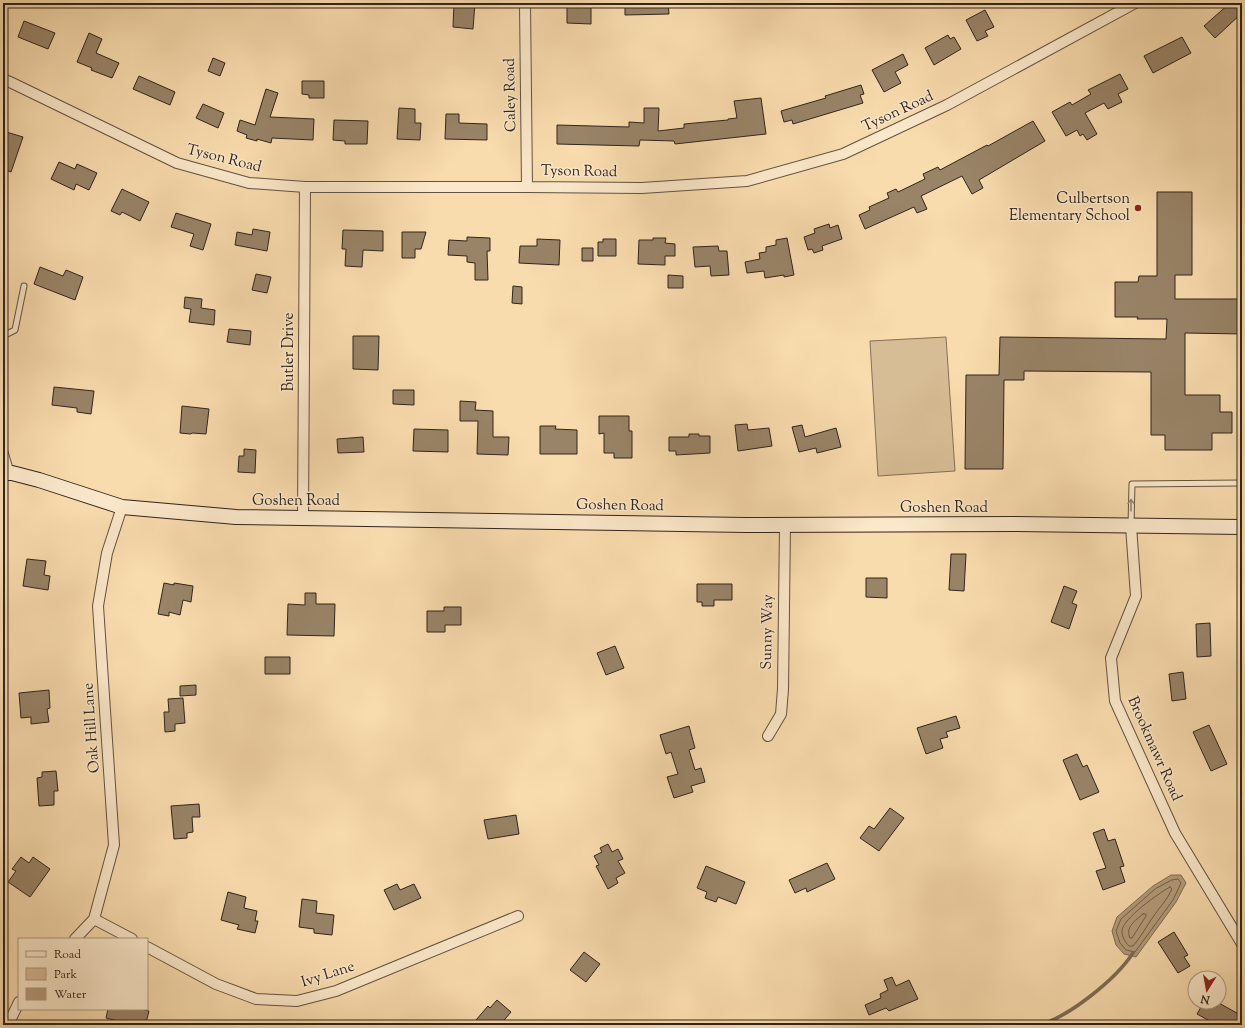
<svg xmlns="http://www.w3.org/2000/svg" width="1245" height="1028" font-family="'Sorts Mill Goudy',serif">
<rect width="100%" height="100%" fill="#f9dcae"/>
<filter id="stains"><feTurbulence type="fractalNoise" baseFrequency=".005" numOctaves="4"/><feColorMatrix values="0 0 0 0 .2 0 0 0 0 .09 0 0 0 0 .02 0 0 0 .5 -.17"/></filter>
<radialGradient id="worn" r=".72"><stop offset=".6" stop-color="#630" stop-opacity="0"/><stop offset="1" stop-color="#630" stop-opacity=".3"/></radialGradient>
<path fill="#d7bd95" stroke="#847058" d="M946 337 955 471 878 476 870 341Z"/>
<path fill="#b59d7c" stroke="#806d56" d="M1171 875H1181L1186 883 1176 902 1136 957 1124 954 1116 945 1112 931 1117 917 1153 886Z"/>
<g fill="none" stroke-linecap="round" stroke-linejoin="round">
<path stroke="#72604c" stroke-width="1" d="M1172 880 1178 879 1181 883 1173 900 1135 952 1126 950 1120 943 1116 931 1121 919 1155 889Z
M1170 887 1172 889C1167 900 1159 908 1153 917 1146 927 1141 937 1133 946H1129C1125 942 1122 937 1122 931 1122 919 1159 893 1170 887Z
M1143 914H1146V916L1132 938H1130C1125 927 1135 921 1143 914Z"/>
<path stroke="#806d56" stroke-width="3.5" d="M1039 1025C1069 1017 1116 979 1133 953"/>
</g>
<path fill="#998468" stroke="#30241c" d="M454 3H475L473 29 453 27Z
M567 3H591V24L567 23Z
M625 3H668L669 14 625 15Z
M1230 3H1242V13L1215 38 1204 26Z
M985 10 994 27 985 31 988 36 977 41 966 20Z
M24 21 55 33 48 49 18 37Z
M89 33 102 39 96 53 119 63 112 78 91 70 92 68 77 62Z
M948 35 950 39 954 37 961 49 934 65 925 48Z
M1182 37 1191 53 1153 73 1144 56Z
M903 54 908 65 895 72 901 83 884 92 872 70Z
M213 58 225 63 220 76 208 71Z
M1120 74 1128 89 1118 94 1122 102 1108 109 1104 103 1085 113 1097 134 1087 140 1083 134 1080 136 1077 130 1066 136 1052 112 1070 102 1072 105 1091 94 1088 90Z
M139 76 175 92 170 105 133 89Z
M302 81H324V98H309V95L302 94Z
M861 85 864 94 860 95 863 103 793 124 792 120 784 122 781 111 826 98 825 96Z
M266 89 278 93 270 117 314 119 313 140 272 138 271 143 257 139V141L246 138 247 135 237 131 240 120 255 125Z
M761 98 766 134 675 144 674 141 640 140 639 146 557 144V125L629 127V122L644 123V108H659L658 131 684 128V124L728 120V119L737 118 734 101Z
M203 104 224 113 218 128 196 118Z
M399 108 415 109V123H421L420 140 397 139Z
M446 114H459V123L487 124V140L445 139Z
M334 120 368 121 367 144H345V141L333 140Z
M1033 121 1045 141 979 180 983 188 972 194 962 176 921 196 927 209 917 213 914 207 865 229 859 215 870 210 869 207 889 198 887 193 896 189 898 192 925 179 923 174 938 167 940 170 987 145 988 146Z
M3 131 23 137 11 172 3 169Z
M59 162 75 169 77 164 97 173 89 190 76 184 74 190 51 179Z
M122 189 149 202 140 221 122 212 120 215 111 211Z
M1157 192H1192V275H1175V299H1242V334L1185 333V395H1220V412H1232V433H1212V450H1165V435H1151V372L1024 371V380H1004L1003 469H965L966 375H999L1000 337 1166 339 1167 319H1137L1138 317H1115V282H1138L1139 276H1157Z
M176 213 211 224 203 250 190 246 194 234 171 227Z
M829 224 830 228 838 225 842 239 822 246 823 250 814 253 812 249 808 250 804 237 815 233 814 229Z
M253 229 270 232 267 251 235 245 237 232 252 235Z
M343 230 383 231V251L363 250 362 267 345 266 346 249H342Z
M402 232H426L421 249H415V258H402Z
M467 237 490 238V251H487L488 280H475V263L467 262V256L448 255 449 240 467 241Z
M653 238H666L665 243 675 244V256H665V265L638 264 639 240H653Z
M787 238 794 275 784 277V275L765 278 764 271 747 273 745 262 760 259 759 253 766 252V247L776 245V240Z
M537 239 560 240 559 265 519 263 520 246H537Z
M603 239H616V256H598V242H603Z
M718 246 719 251H727L729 275 711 276 710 266 695 267 693 247Z
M582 248H593V261H582Z
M40 267 63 276 66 270 83 277 75 300 34 284Z
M256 274 271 277 267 293 252 290Z
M668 275 683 276V288H668Z
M513 286 522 287V304L512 303Z
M185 297 202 299 201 308 215 310 214 325 189 322 191 309 184 308Z
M229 329 251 331 250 345 227 342Z
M353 336H379L378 370 353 369Z
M54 387 94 391 91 414 77 412V408L52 405Z
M393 390H414V405L393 404Z
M460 401 476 402 475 410 493 411V437H509L508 455 477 454 478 421H460Z
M182 406 209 409 206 434 192 433 191 434 180 433Z
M599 416H629V431H632V458H614V453H604V433L599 434Z
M747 424 748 430 769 428 772 446 738 451 735 425Z
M802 425 805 437 836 428 841 447 817 453 816 448 799 452 792 427Z
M540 426H556L555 429 577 430V454H540Z
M414 429 448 430V452L413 451Z
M689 434H699V436H710V453L676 455V451H669V437H689Z
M363 437 364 452 338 453 337 439Z
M244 449 256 450 255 473 238 472 239 456H244Z
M951 554H966L964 591 949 590Z
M27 559 46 561 44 575 50 576 48 590 23 586Z
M866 578H887V598L866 597Z
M164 583 174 585V583L193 586 191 602 183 600 180 615 169 612V616L158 614Z
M697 584H732V600H714V606H702V602H697Z
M1064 586 1077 591 1072 603 1077 605 1069 629 1051 622Z
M305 593H316V604H335L334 636 287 635 288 604 305 605Z
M444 607H461V625H445V632H427V611H444Z
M1210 623 1211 656 1197 657 1196 624Z
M615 646 624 668 606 675 597 653Z
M265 657H290V674H265Z
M1183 672 1186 699 1172 701 1169 674Z
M196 685V695L180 696V686Z
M49 690 50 708 47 709 49 722 31 724V717L21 718 19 693Z
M183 698 185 723 175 724V731L165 732 164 712H169L168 699Z
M956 716 960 728 946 732 948 737 940 739 943 748 926 754 917 728Z
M1209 725 1227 764 1211 771 1193 732Z
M689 726 695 748 689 750 695 770 701 768 705 782 691 786 693 792 674 798 667 777 678 774 671 752 666 754 660 735Z
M1077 754 1083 767 1087 765 1099 792 1080 800 1063 760Z
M56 771 58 791H54V805L39 806 37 778 42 777V772Z
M199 804 200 817H192L193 832 187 833V838L174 839 171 806Z
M890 808 904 818 879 851 860 838 869 826 874 829Z
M516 815 519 834 488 839 484 820Z
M1104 829 1108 841 1115 839 1124 866 1120 867 1125 882 1103 890 1096 871 1106 868 1093 833Z
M608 844 612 852 618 849 623 859 618 861 625 873 616 878 618 883 608 889 596 866 599 865 594 856 602 852 600 848Z
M21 857 29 863 33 857 50 869 30 897 8 882 16 871 12 869Z
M827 863 835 879 807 892 806 888 795 893 789 880Z
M706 866 745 882 736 904 718 897 716 902 705 898 707 892 697 888Z
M397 884 400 890 414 884 421 898 394 910 384 890Z
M228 892 246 897 244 908 257 911 255 921H258L255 933 237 929 239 925 221 920Z
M302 899 317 901 316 913 334 915 332 935 314 933V929L299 927Z
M1174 932 1188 955 1184 957 1190 966 1178 973 1158 942Z
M584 952 600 964 586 982 570 970Z
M892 977 896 986 909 980 918 999 889 1011 886 1008 869 1015 865 1005 881 998 880 994 888 990 884 980Z
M497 1000 511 1012 500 1025H482L476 1020 488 1006 490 1008Z
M1204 1002H1208L1217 1007 1219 1003 1242 1016V1020L1240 1025H1217L1197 1014Z
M108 1009H141L149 1011 146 1023 137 1021 136 1025H133L106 1018Z"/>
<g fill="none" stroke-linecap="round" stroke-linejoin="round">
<defs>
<path id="lane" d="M3 336 15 330 24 286
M3 445 11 472
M1131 525 1132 484 1242 483"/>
<path id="street" d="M525 3 527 187
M3 79 10 82 177 163 249 183 305 187H527L642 188 747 181 843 154 947 105 1135 3
M303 518 305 187
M1131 526 1136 596 1111 658 1115 701 1175 833 1242 944
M768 736 781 714 783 689 785 525
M94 919 132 939
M75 939 94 919 114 845 98 606 107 553 122 507
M147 947 216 984 256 999 297 1001 336 991 518 916
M8 1025 19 1002"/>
<path id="secondary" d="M3 473H12L39 480 122 507 236 517 746 525 1016 524 1242 527"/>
</defs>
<use href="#lane" stroke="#625240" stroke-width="7"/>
<use href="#street" stroke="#625240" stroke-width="12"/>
<use href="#secondary" stroke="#30241c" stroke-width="16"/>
<use href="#lane" stroke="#fbe8ca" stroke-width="5"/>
<use href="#street" stroke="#fbe8ca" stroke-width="10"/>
<use href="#secondary" stroke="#fbe8ca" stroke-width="14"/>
</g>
<defs><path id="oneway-shaft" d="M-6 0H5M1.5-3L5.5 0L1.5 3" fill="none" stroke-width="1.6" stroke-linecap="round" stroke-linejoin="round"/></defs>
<use stroke="#968673" href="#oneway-shaft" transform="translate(1131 505) rotate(-90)"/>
<circle fill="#8f2418" stroke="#fbe8ca" stroke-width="1.5" cx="1138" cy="208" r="4"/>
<g text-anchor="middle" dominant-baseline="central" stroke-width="3" stroke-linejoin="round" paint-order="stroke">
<g font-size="15" fill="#30241c" stroke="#fbe8ca">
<text transform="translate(511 95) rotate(-91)">Caley Road</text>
<text transform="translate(898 112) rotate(-25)">Tyson Road</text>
<text transform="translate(224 159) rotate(14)">Tyson Road</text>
<text transform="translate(579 172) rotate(1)">Tyson Road</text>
<text transform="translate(289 352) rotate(-90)">Butler Drive</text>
<text x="296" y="501">Goshen Road</text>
<text transform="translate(620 506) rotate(1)">Goshen Road</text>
<text x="944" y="508">Goshen Road</text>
<text transform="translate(768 632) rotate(-89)">Sunny Way</text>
<text transform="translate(92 728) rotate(-94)">Oak Hill Lane</text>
<text transform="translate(1154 749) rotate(66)">Brookmawr Road</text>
<text transform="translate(328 975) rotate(-18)">Ivy Lane</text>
</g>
<g font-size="15" fill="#30241c" stroke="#fbe8ca" text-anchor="end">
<text x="1130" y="199">Culbertson<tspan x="1130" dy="17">Elementary School</tspan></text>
</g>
</g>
<rect width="1245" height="1028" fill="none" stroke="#f9dcae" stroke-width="16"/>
<rect x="4" y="4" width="1237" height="1020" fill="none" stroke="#30241c" stroke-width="2"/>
<rect x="8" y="8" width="1229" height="1012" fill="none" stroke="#30241c"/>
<rect x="18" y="938" width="130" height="72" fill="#fbe8ca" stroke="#aa9a84"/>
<rect x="26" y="951" width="20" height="6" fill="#fbe8ca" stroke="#aa9a84"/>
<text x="54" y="958" font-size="12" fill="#30241c">Road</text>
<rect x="26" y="968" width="20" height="12" fill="#d7bd95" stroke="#aa9a84"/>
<text x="54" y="978" font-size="12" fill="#30241c">Park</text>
<rect x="26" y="988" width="20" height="12" fill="#b59d7c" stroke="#aa9a84"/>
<text x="54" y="998" font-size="12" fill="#30241c">Water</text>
<g transform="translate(1207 990) rotate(191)"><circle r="19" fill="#fbe8ca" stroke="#aa9a84"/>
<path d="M0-3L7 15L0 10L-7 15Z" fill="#8f2418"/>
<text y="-6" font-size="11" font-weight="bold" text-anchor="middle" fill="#30241c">N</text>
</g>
<rect width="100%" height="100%" filter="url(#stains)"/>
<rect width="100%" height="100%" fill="url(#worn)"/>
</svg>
